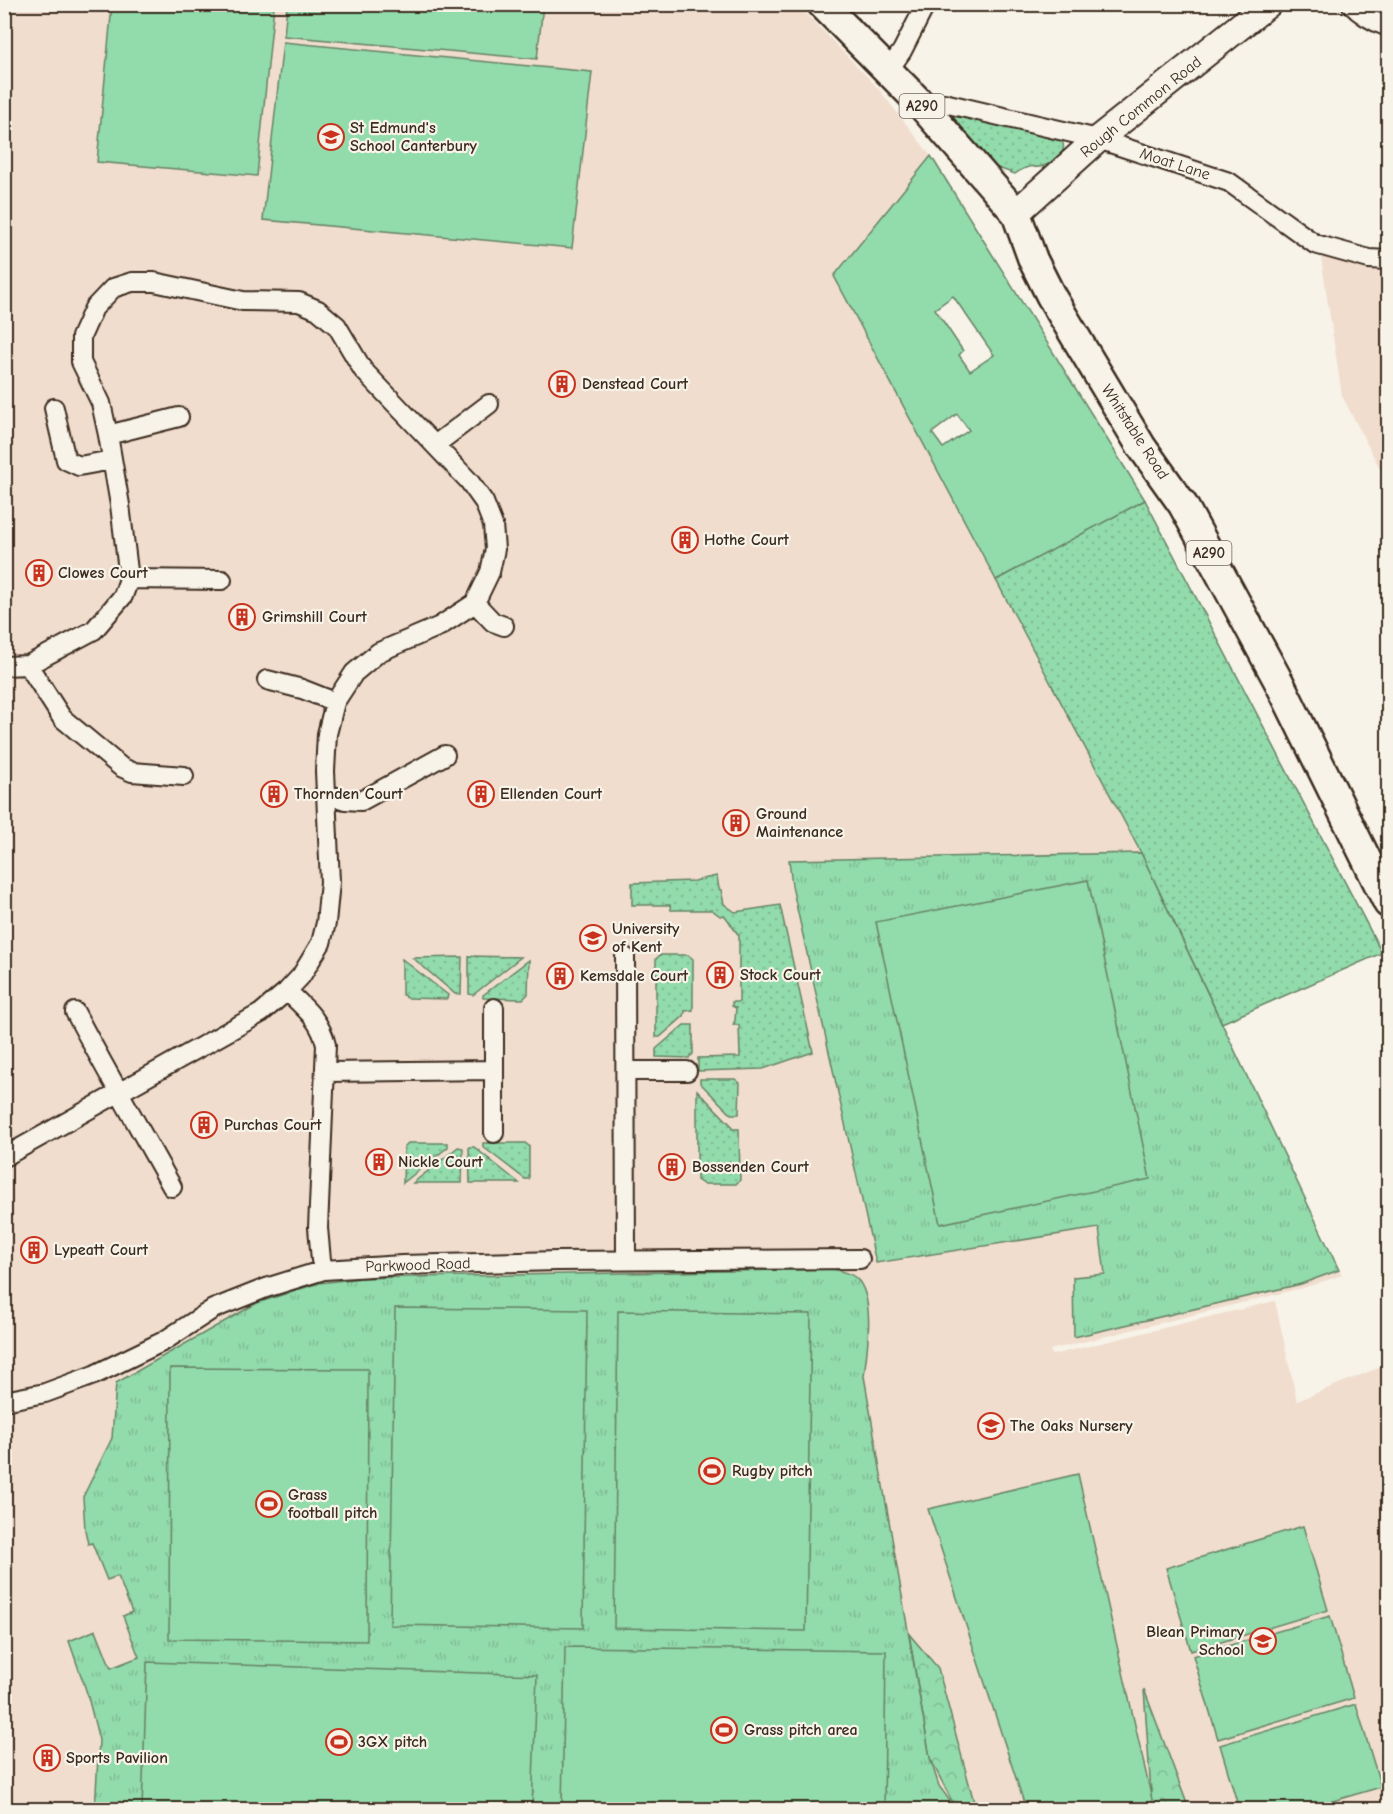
<svg xmlns="http://www.w3.org/2000/svg" width="1393" height="1814" font-family="'Comic Neue',sans-serif">
<defs>
<pattern id="grass-dots" width="8" height="8" patternUnits="userSpaceOnUse" patternTransform="scale(1.5)"><rect width="8" height="8" fill="#92dbab"/><path d="M2 2h.1M6 6h.1" fill="none" stroke="#7fbc93" stroke-width="1.8" stroke-linecap="round"/></pattern>
<pattern id="forest-crowns" width="20" height="18" patternUnits="userSpaceOnUse" patternTransform="scale(1.5)"><rect width="20" height="18" fill="#92dbab"/><path d="M2 6a3 3 0 1 1 6 0M12 15a3 3 0 1 1 6 0" fill="none" stroke="#7fbc93"/></pattern>
<pattern id="park-tufts" width="24" height="20" patternUnits="userSpaceOnUse" patternTransform="scale(1.5)"><rect width="24" height="20" fill="#92dbab"/><path d="M3 7l-1-3M5 7V3M7 7l1-3M15 17l-1-3M17 17v-4M19 17l1-3" fill="none" stroke="#7fbc93"/></pattern>
</defs>
<rect width="100%" height="100%" fill="#f7f3e8"/>
<filter id="ink" filterUnits="userSpaceOnUse"><feTurbulence type="fractalNoise" baseFrequency=".0167" numOctaves="2"/><feDisplacementMap in="SourceGraphic" scale="12" xChannelSelector="R" yChannelSelector="G"/><feConvolveMatrix kernelMatrix="1 2 1 2 8 2 1 2 1" color-interpolation-filters="sRGB"/></filter>
<g filter="url(#ink)">
<path fill="#f0ddce" d="M5 5H798L878 88 931 156 834 277 1141 853 1342 1275 1306 1287 1050 1350 1052 1355 1275 1301 1297 1401 1388 1364V1809L5 1810Z
M1321 257 1388 269V484L1342 396Z"/>
<path fill="url(#grass-dots)" stroke="#668264" stroke-width="1.5" d="M941 112 1059 138C1073 150 1051 166 1039 167 1033 168 1034 165 1029 167 1024 168 1019 171 1015 174L986 164Z
M1145 500 1382 953 1222 1023 1141 853 996 580Z
M717 876 719 889 721 890 724 904 735 912 780 905 813 1052 763 1069 698 1071V1058L740 1057 739 1025H733L735 1020 736 1008 732 1006V1002H739V935C732 928 730 921 724 915L720 916 712 910H671L670 905H632V883L694 881Z
M660 955H688L693 959V1010L685 1011 684 1016 660 1037H656V959Z
M469 956 521 957 473 995 469 994Z
M462 957 461 994H455L413 958Z
M402 959 448 995 447 999 407 998 402 994Z
M529 960 528 994 523 999 483 998V995Z
M684 1025H693V1054L689 1058 656 1057V1049Z
M700 1079H735L740 1083 739 1114H731L700 1083Z
M697 1090 731 1125 732 1129H739L740 1180 736 1184H703L697 1180Z
M408 1143H448V1147L403 1183 404 1147Z
M483 1143H525L529 1146V1179H525L483 1147Z
M458 1147 463 1148 462 1183H413Z
M469 1147H474L519 1183H470Z"/>
<path fill="url(#forest-crowns)" stroke="#668264" stroke-width="1.5" d="M909 1634 938 1668 974 1802 961 1809H956L930 1758Z
M1144 1689 1189 1809H1152Z"/>
<path fill="url(#park-tufts)" stroke="#668264" stroke-width="1.5" d="M1141 853 1339 1270 1301 1284 1074 1337 1073 1277 1105 1274 1099 1228 876 1263 792 886 789 860Z
M833 1269C840 1271 851 1273 856 1278 876 1296 867 1352 864 1376L930 1758 939 1786 956 1809H95L99 1740 87 1693 69 1641 96 1630 111 1668 139 1657 123 1616 132 1612 118 1576 107 1580 92 1543 88 1544 85 1530 83 1497 112 1438 116 1383 257 1303 319 1283 362 1278Z"/>
<path fill="#92dbab" stroke="#668264" stroke-width="1.5" fill-rule="evenodd" d="M112 5H274L257 176 97 162Z
M287 5V4L543 5 537 59 284 36Z
M283 42 592 72 572 248 263 220Z
M931 156 1145 500 996 580 834 276ZM953 296 994 355 970 371 959 355 963 351 935 309ZM957 414 969 430 943 448 932 433Z
M1088 880 1150 1179 940 1224 876 922Z
M395 1308 587 1310 583 1628 390 1625Z
M618 1311 811 1314 806 1631 614 1628Z
M170 1368 368 1369 367 1641 169 1639Z
M1078 1474 1153 1804 1152 1809H1026L928 1509Z
M1303 1526 1328 1610 1191 1651 1166 1568Z
M1330 1616 1354 1698 1218 1739 1193 1656Z
M565 1647 886 1651 884 1809H562Z
M147 1662 537 1675 532 1809H142Z
M1356 1704 1381 1787 1305 1809H1239L1220 1745Z"/>
<g fill="none" stroke-linecap="round" stroke-linejoin="round">
<defs>
<path id="street" d="M1351 4C1361 15 1374 22 1388 27
M888 71 902 51 926 4
M944 103 1098 139 1229 182 1315 244 1369 259 1388 260
M54 408 66 460 79 466 112 460
M108 435 179 417
M435 445 489 404
M129 579 222 580
M475 603 493 622 504 626
M28 665 62 718 121 767 132 772 184 776
M4 666 28 665 94 630 123 596 129 579 120 505 108 435 101 403 81 362V337L94 308 113 288 132 282H154L243 301 299 302 318 310 337 326 363 370 469 481 484 502 493 525 495 549 490 572 475 603 440 626 379 652 354 673 335 702 327 734 325 771 330 882 326 923 321 943 301 976 287 991 261 1013 4 1157
M267 680 302 689 335 702
M324 793 345 800 361 801 445 755
M625 957 626 1260
M287 991C304 1007 321 1021 326 1045L318 1228 321 1260 324 1270
M494 1008V1133
M75 1012C106 1071 140 1129 172 1187
M626 1071H687
M326 1072 494 1070
M4 1401 45 1393 94 1375 164 1341 213 1309 266 1288 324 1270 402 1265 557 1261 860 1259"/>
<path id="secondary" d="M1016 213 1098 139 1268 4"/>
<path id="primary" d="M822 4 917 100 1016 213 1033 260 1051 296 1141 446 1183 505 1228 588 1279 682 1388 903"/>
</defs>
<use href="#street" stroke="#3b2a1e" stroke-width="22"/>
<use href="#secondary" stroke="#3b2a1e" stroke-width="30"/>
<use href="#primary" stroke="#3b2a1e" stroke-width="33"/>
<use href="#street" stroke="#f7f3e8" stroke-width="18"/>
<use href="#secondary" stroke="#f7f3e8" stroke-width="26"/>
<use href="#primary" stroke="#f7f3e8" stroke-width="28"/>
</g>
</g>
<defs>
<symbol id="school-ring" viewBox="-11 -11 22 22"><circle r="9.5" fill="#f7f3e8" stroke="#c8321e" stroke-width="1.5"/><path d="M0-5L7-2L0 1L-7-2ZM-4 1L0 2.5L4 1V4Q0 6-4 4Z" fill="#c8321e"/></symbol>
<symbol id="building-ring" viewBox="-11 -11 22 22"><circle r="9.5" fill="#f7f3e8" stroke="#c8321e" stroke-width="1.5"/><path d="M-4-6H4V6H1V3H-1V6H-4ZM-2.5-4.3h1.7v1.8h-1.7ZM.8-4.3h1.7v1.8H.8ZM-2.5-1h1.7V.8h-1.7ZM.8-1h1.7V.8H.8Z" fill="#c8321e"/></symbol>
<symbol id="university-ring" viewBox="-11 -11 22 22"><circle r="9.5" fill="#f7f3e8" stroke="#c8321e" stroke-width="1.5"/><path d="M0-5L7-2L0 1L-7-2ZM-4 1L0 2.5L4 1V4Q0 6-4 4Z" fill="#c8321e"/></symbol>
<symbol id="stadium-ring" viewBox="-11 -11 22 22"><circle r="9.5" fill="#f7f3e8" stroke="#c8321e" stroke-width="1.5"/><path d="M0-5a6.5 5 0 1 0 0 10a6.5 5 0 1 0 0-10ZM-3.5-1.8h7v3.6h-7Z" fill="#c8321e"/></symbol>
</defs>
<g fill-rule="evenodd">
<use href="#school-ring" x="316" y="122" width="30" height="30"/>
<use href="#building-ring" x="547" y="369" width="30" height="30"/>
<use href="#building-ring" x="670" y="525" width="30" height="30"/>
<use href="#building-ring" x="24" y="558" width="30" height="30"/>
<use href="#building-ring" x="227" y="602" width="30" height="30"/>
<use href="#building-ring" x="259" y="779" width="30" height="30"/>
<use href="#building-ring" x="466" y="779" width="30" height="30"/>
<use href="#building-ring" x="721" y="808" width="30" height="30"/>
<use href="#university-ring" x="578" y="923" width="30" height="30"/>
<use href="#building-ring" x="705" y="960" width="30" height="30"/>
<use href="#building-ring" x="545" y="961" width="30" height="30"/>
<use href="#building-ring" x="189" y="1110" width="30" height="30"/>
<use href="#building-ring" x="364" y="1147" width="30" height="30"/>
<use href="#building-ring" x="657" y="1152" width="30" height="30"/>
<use href="#building-ring" x="19" y="1235" width="30" height="30"/>
<use href="#school-ring" x="976" y="1411" width="30" height="30"/>
<use href="#stadium-ring" x="697" y="1456" width="30" height="30"/>
<use href="#stadium-ring" x="254" y="1489" width="30" height="30"/>
<use href="#school-ring" x="1248" y="1626" width="30" height="30"/>
<use href="#stadium-ring" x="709" y="1715" width="30" height="30"/>
<use href="#stadium-ring" x="324" y="1727" width="30" height="30"/>
<use href="#building-ring" x="32" y="1743" width="30" height="30"/>
</g>
<g text-anchor="middle" dominant-baseline="central" stroke-width="4.5" stroke-linejoin="round" paint-order="stroke">
<g fill="#f7f3e8" stroke="#73665b" stroke-width="1.5">
<rect x="899.5" y="94" width="45" height="24" rx="4.5"/>
<rect x="1186.5" y="541" width="45" height="24" rx="4.5"/>
</g>
<g font-size="15" font-weight="bold" fill="#3b2a1e">
<text x="922" y="106">A290</text>
<text x="1209" y="553">A290</text>
</g>
<g font-size="16" fill="#3b2a1e" stroke="#f7f3e8">
<text transform="translate(1141 107) rotate(-39)">Rough Common Road</text>
<text transform="translate(1175 164) rotate(18)">Moat Lane</text>
<text transform="translate(1135 432) rotate(57)">Whitstable Road</text>
<text transform="translate(418 1265) rotate(-2)">Parkwood Road</text>
</g>
<g font-size="16" font-weight="bold" fill="#3b2a1e" stroke="#f7f3e8" text-anchor="start">
<text x="350" y="128">St Edmund's<tspan x="350" dy="18">School Canterbury</tspan></text>
<text x="582" y="384">Denstead Court</text>
<text x="704" y="540">Hothe Court</text>
<text x="58" y="573">Clowes Court</text>
<text x="262" y="617">Grimshill Court</text>
<text x="294" y="794">Thornden Court</text>
<text x="500" y="794">Ellenden Court</text>
<text x="756" y="814">Ground<tspan x="756" dy="18">Maintenance</tspan></text>
<text x="612" y="929">University<tspan x="612" dy="18">of Kent</tspan></text>
<text x="740" y="975">Stock Court</text>
<text x="580" y="976">Kemsdale Court</text>
<text x="224" y="1125">Purchas Court</text>
<text x="398" y="1162">Nickle Court</text>
<text x="692" y="1167">Bossenden Court</text>
<text x="54" y="1250">Lypeatt Court</text>
<text x="1010" y="1426">The Oaks Nursery</text>
<text x="732" y="1471">Rugby pitch</text>
<text x="288" y="1495">Grass<tspan x="288" dy="18">football pitch</tspan></text>
<text x="1244" y="1632" text-anchor="end">Blean Primary<tspan x="1244" dy="18">School</tspan></text>
<text x="744" y="1730">Grass pitch area</text>
<text x="358" y="1742">3GX pitch</text>
<text x="66" y="1758">Sports Pavilion</text>
</g>
</g>
<rect width="1393" height="1814" fill="none" stroke="#f7f3e8" stroke-width="24"/>
<rect x="12" y="12" width="1369" height="1790" fill="none" stroke="#3b2a1e" stroke-width="2" filter="url(#ink)"/>
</svg>
